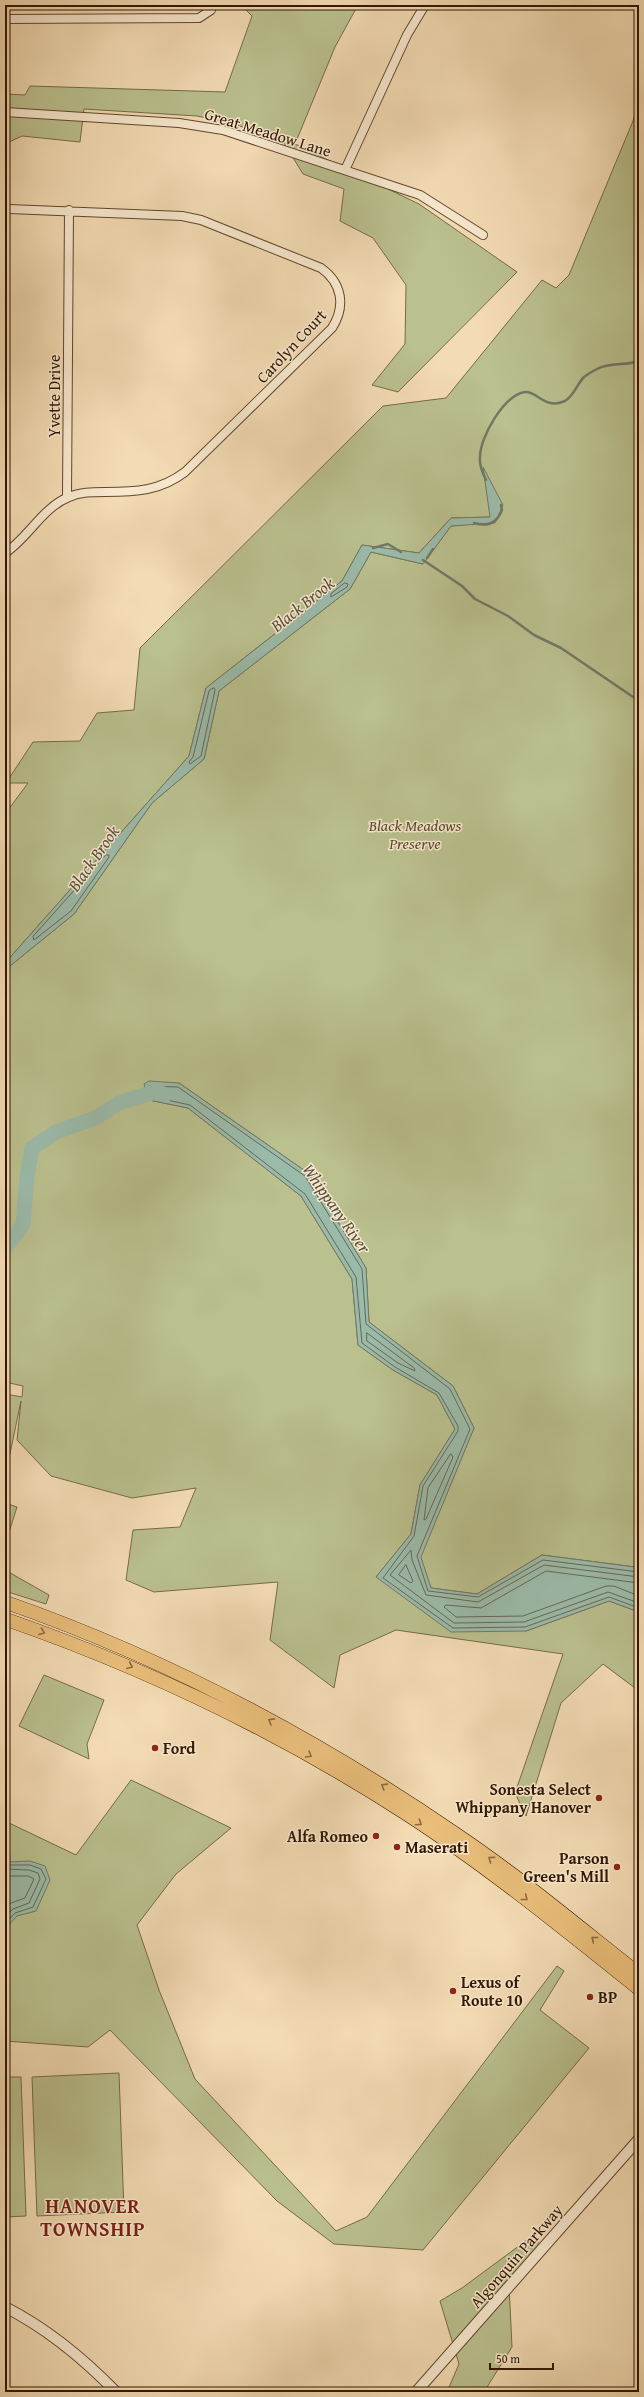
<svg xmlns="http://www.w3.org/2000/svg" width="644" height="2397" font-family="'Gentium Book Plus',serif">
<rect width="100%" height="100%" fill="#f3dbb3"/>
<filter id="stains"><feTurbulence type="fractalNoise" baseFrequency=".005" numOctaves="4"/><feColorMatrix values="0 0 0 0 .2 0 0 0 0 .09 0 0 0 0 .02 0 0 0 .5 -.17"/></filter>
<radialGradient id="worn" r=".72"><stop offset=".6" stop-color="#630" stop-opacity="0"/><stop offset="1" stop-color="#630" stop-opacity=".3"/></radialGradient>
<path fill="#bac08e" stroke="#766b47" d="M241 5H358L335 47 295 144 419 204 517 272 398 392 372 385 405 344 406 285 373 238 340 221 344 189 303 174 284 143 232 123 197 116 84 109 80 142 22 136 5 144V94L25 95 30 86 225 92 252 16Z
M639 99V1569L635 1567 542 1555 477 1594 431 1588 420 1557 474 1428 453 1386 369 1322 366 1268 308 1173 179 1083 149 1100 188 1108 301 1196 352 1279 358 1345 393 1370 437 1395 455 1429 420 1485 411 1534 376 1577 526 1631 609 1601 639 1612V1691L603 1664 561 1703 526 1816 515 1793 563 1654 396 1630 340 1655 334 1688 270 1640 278 1582 154 1592 126 1580 133 1530 180 1527 196 1488 132 1498 51 1476 17 1440 21 1401 8 1463H5V1394L22 1397 23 1386 5 1382V970L74 914 152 803 204 759 219 691 350 589 371 552 423 564 451 526 495 522 484 469 491 517 451 518 419 553 362 545 342 581 206 688 189 756 5 963V814L28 783H6L33 742 80 741 97 713 134 710 140 648 383 406 446 398 542 280 556 288 569 275 633 121Z
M5 1503 17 1507 5 1545Z
M5 1570 49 1595 46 1604 5 1591Z
M44 1675 104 1700 87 1744 89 1759 19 1726Z
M131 1780 231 1828 176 1874 137 1925 159 1990 195 2079 336 2231 367 2217 557 1966 564 1971 540 2010 589 2048 423 2250 334 2244 277 2201 110 2030 88 2047 5 2041V1821L76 1855Z
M119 2073 124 2212 37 2216 32 2077Z
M5 2077H21L26 2216 5 2217Z
M531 2237 544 2247 509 2285 512 2347 484 2392H447L459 2364 440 2301 462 2288Z"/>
<path fill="#9bbbaa" stroke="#717966" d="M483 467 503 505 495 523 451 526 423 564 371 552 350 589 219 691 204 759 152 803 74 914 5 970V963L189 756 206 688 342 581 362 545 419 553 451 518 490 517Z
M149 1081 179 1083 308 1173 366 1268 369 1322 453 1386 474 1428 421 1557 431 1588 477 1594 542 1555 635 1567 639 1569V1612L609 1601 526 1631 451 1632 376 1577 411 1534 420 1485 455 1429 437 1395 393 1370 358 1345 352 1279 301 1196 188 1108 149 1100 144 1084Z
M5 1841 9 1845 10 1862 30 1861 45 1866 50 1880 36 1911 17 1916 5 1929Z"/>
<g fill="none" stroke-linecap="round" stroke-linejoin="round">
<path stroke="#666855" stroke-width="1" d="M345 583 348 584 347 587 331 597V594Z
M214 688 215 690 201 756 190 764 189 762 193 757 209 691Z
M106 855H109V857L71 911 34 940 33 937Z
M367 1333 414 1368 415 1371 398 1363 367 1341Z
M451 1454 453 1457 426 1519 424 1520 428 1488Z
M406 1565 413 1581 411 1583 399 1575Z
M639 1572 543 1560 478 1597 428 1591 417 1556 470 1429 450 1389 366 1324 362 1269 305 1176 178 1087 149 1086 153 1097 190 1105 305 1194 356 1277 362 1343 395 1367 439 1393 458 1426V1431L423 1486 414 1536 383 1578 453 1628 525 1627 609 1597 639 1608
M639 1577 544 1565 478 1602 426 1595 412 1560 411 1550 390 1575 454 1623 524 1622 608 1592 639 1603
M639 1583 546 1571 481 1608 446 1605 444 1607 456 1617 523 1616 606 1586H614L639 1596
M5 1846 8 1865H30L41 1869 46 1879 33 1907 15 1913 5 1924
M5 1869 29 1870 38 1873 40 1879 29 1903 13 1909 5 1917
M5 1876H28L34 1879 25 1898 11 1903 5 1908"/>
<path stroke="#717966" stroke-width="2.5" d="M486 480C482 472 479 465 480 457 480 437 504 395 525 392 538 391 544 410 565 401 574 396 577 384 584 377 588 374 593 371 597 369 610 362 626 366 639 361
M474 523C487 527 497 523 502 510L501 505
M373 548 388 544 401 552
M427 558 433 549
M423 560 462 586 475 599 508 616 534 635 561 648 639 701"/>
<path stroke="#9bbbaa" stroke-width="15" d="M5 1248 23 1225 27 1177 32 1148 56 1132 95 1118 119 1103 158 1091 165 1095"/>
<defs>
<path id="minor" d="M5 19 199 18 211 10
M5 112 179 123 223 130 420 195 483 235
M345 170 407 35 425 5
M67 497 69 210
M5 553C28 538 43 507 69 497 80 492 92 492 105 492 136 492 160 491 185 472L332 328C346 306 342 283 321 268L201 220 182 216 9 209"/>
<path id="tertiary" d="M5 2307C48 2329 83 2358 116 2392
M416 2392 639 2139"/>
<path id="primary" d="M5 1602C165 1658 316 1738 456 1834 520 1877 579 1927 639 1974
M5 1619C146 1668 279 1732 405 1813 487 1866 563 1928 639 1989"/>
</defs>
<use href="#minor" stroke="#62472d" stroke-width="10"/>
<use href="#tertiary" stroke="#62472d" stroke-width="12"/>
<use href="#primary" stroke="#321600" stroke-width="14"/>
<use href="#minor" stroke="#f7e8ce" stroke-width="8"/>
<use href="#tertiary" stroke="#f7e8ce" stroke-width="10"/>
<use href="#primary" stroke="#eabe7a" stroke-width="13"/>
</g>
<defs><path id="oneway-chevron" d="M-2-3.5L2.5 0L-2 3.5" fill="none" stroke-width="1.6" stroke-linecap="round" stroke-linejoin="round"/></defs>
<g stroke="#8e6a3d">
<use href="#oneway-chevron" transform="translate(42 1632) rotate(21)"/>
<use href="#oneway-chevron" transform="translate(130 1666) rotate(23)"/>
<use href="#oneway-chevron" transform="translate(271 1721) rotate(-151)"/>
<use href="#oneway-chevron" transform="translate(309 1755) rotate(30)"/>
<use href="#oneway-chevron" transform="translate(384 1786) rotate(-148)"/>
<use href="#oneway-chevron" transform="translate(419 1823) rotate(34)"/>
<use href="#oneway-chevron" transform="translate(491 1859) rotate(-144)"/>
<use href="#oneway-chevron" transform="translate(525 1898) rotate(38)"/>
<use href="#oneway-chevron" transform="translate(594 1939) rotate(-142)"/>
</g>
<g fill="#8f2418" stroke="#f7e8ce" stroke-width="1.5">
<circle cx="155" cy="1748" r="4"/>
<circle cx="599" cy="1798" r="4"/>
<circle cx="376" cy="1836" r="4"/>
<circle cx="397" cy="1847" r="4"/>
<circle cx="617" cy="1867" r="4"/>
<circle cx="453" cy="1991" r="4"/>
<circle cx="590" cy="1997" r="4"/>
</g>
<g text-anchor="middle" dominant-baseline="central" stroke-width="3" stroke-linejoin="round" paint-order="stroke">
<g font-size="16" fill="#321600" stroke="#f7e8ce">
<text transform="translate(268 132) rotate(17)">Great Meadow Lane</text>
<text transform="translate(291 346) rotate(-47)">Carolyn Court</text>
<text transform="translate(54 396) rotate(-90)">Yvette Drive</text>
<text transform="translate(516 2256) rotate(-49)">Algonquin Parkway</text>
</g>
<g font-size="16" font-style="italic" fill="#5b492b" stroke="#f7e8ce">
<text x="415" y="825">Black Meadows<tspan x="415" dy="18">Preserve</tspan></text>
</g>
<g font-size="16" font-weight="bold" fill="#321600" stroke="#f7e8ce" text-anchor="start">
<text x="163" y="1748">Ford</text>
<text x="591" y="1789" text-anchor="end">Sonesta Select<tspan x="591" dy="18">Whippany Hanover</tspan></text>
<text x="368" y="1836" text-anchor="end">Alfa Romeo</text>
<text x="405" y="1847">Maserati</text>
<text x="609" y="1858" text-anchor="end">Parson<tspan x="609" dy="18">Green's Mill</tspan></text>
<text x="461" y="1982">Lexus of<tspan x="461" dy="18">Route 10</tspan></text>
<text x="598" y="1997">BP</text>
</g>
<g font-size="17" font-style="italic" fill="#57503c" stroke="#f7e8ce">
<text transform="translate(302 604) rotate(-39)">Black Brook</text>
<text transform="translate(93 858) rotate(-55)">Black Brook</text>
<text transform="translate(337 1208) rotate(55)">Whippany River</text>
</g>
<g font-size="20" font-weight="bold" letter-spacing="1" fill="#7a1f14" stroke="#f7e8ce">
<text x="93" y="2205">HANOVER<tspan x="93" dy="23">TOWNSHIP</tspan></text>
</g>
</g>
<rect width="644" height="2397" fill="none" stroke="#f3dbb3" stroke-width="20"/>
<rect x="6" y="6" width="632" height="2385" fill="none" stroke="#321600" stroke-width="2"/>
<rect x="10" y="10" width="624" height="2377" fill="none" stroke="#321600"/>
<path d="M490 2363v6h63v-6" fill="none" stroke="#321600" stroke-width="2"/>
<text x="496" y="2363" font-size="12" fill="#321600" stroke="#f7e8ce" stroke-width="3" paint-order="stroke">50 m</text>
<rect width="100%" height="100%" filter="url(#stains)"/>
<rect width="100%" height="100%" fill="url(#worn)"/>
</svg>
